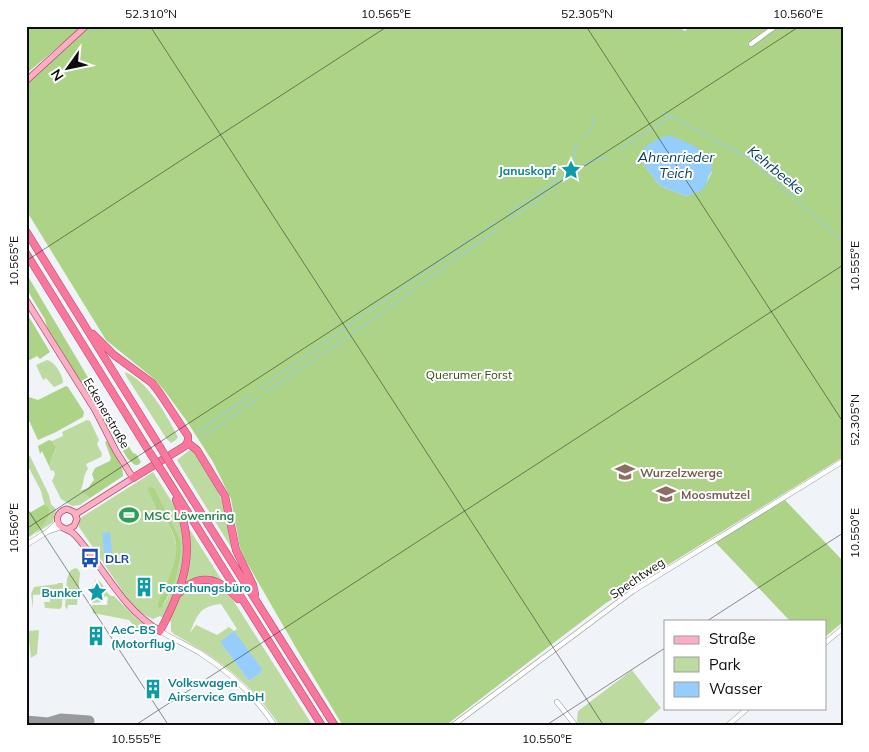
<svg xmlns="http://www.w3.org/2000/svg" width="869" height="752" font-family="Mulish,sans-serif">
<rect width="100%" height="100%" fill="#f0f3f8"/>
<path fill="#bddba1" fill-rule="evenodd" d="M47 360C55 362 63 375 63 383L54 387 46 378 43 380 36 365Z
M125 372C148 381 167 416 178 437L176 440 171 443 166 438 126 376Z
M87 420 90 421 99 440 97 444 102 454 101 457 86 464 88 469C82 476 85 484 80 491L90 498 80 505 72 506 61 499 52 481 55 474 53 470 51 471 49 466 56 449 52 441 63 436 62 432Z
M192 448 215 486 222 501 234 552 177 460Z
M30 456 49 495 51 504 56 509 53 522 35 534 42 525 49 508 44 503 41 491 28 466 26 467V458Z
M153 472 223 582 228 592 313 726H280C251 683 218 658 174 634L171 631V622L160 616 153 619C140 615 131 602 123 592L79 527 78 521 82 517ZM148 487 180 540C177 557 174 599 159 609L157 606C163 586 179 567 176 546 175 536 169 525 165 516L161 519 147 489ZM221 604 237 629 234 631 229 627 217 635 196 625 190 633C197 615 200 606 221 604ZM220 642 261 673 249 681Z
M75 568 78 569 80 573 77 605H68L67 610 65 606 67 579 70 571Z
M97 579C104 584 105 592 111 596H114L135 617 153 632V635L136 628 129 620 93 613 92 605H107L108 597 105 596 102 602 92 603 95 580Z
M58 583H63L62 606 60 609 45 608 44 602H50V594L33 595V609L31 594 34 587 57 584Z
M39 630 37 654 31 658 28 631Z
M632 670 661 708 640 726H580L577 721 578 711Z"/>
<path fill="#acd386" fill-rule="evenodd" d="M26 26H83L26 74Z
M86 26H676L685 31 691 26H843V457L606 603 445 726H343L299 653 246 561 240 548 231 499 213 462 186 420 164 390 153 378 106 340 26 210V76ZM639 158 712 172C702 191 706 188 686 196L660 186Z
M26 273 131 450 133 453 136 454 141 462 138 465H135L128 459 47 327 45 320 46 321 26 288Z
M26 312 50 352 40 359 37 356 26 362Z
M66 386 68 387 84 412 83 417 56 432 38 440 26 414V396L38 400Z
M49 440 52 441 56 448 49 466 42 451 40 454 38 446Z
M107 441C112 451 124 465 123 476L90 498 80 491 88 488 94 480 92 474 95 468 110 461 111 458 105 442Z
M148 487 154 488 180 540 181 551 175 582 162 607 159 609 157 606C163 586 178 567 176 546 176 536 169 526 165 516L161 519 147 489Z
M785 500 843 561V622L825 637V621H790L715 542Z
M45 504 49 508C50 522 37 532 26 539V515Z"/>
<path fill="#95cefc" d="M667 135C681 139 712 151 712 167 712 172 710 174 708 178 707 183 705 189 700 191 696 193 690 194 686 196L660 186 639 158C641 145 656 141 667 135Z
M110 532 112 553H104L102 533Z
M234 631 262 669 261 673 249 681 220 642Z"/>
<g fill="none" stroke-linecap="round" stroke-linejoin="round">
<path stroke="#95cefc" stroke-width="1" d="M662 112 749 158 843 241
M582 140 595 125 592 117
M618 151 670 117
M562 171C571 164 579 159 574 147L578 144
M507 215 562 176
M509 221 590 161 609 157
M259 389 498 221
M266 393 381 314 502 226
M197 432 252 394
M201 438 259 398"/>
<path stroke="#989a9e" stroke-width="11" d="M26 721 48 723 61 719 89 721"/>
<defs>
<path id="minor" d="M751 44 776 26
M47 532 58 522
M26 545 47 532 61 527
M160 631C173 639 187 645 200 653 230 672 256 697 275 726
M825 643 843 628
M557 702 576 726
M452 726 633 591 843 461
M727 726 748 708"/>
<path id="major" d="M26 81 86 26
M26 300 95 410 116 451 133 478 76 514
M68 529 74 526 77 519 74 512 67 509C59 511 55 517 59 525 64 530 70 529 75 535 104 567 121 608 160 631"/>
<path id="highway" d="M26 231 160 447
M26 253 150 453
M93 334 114 355 152 383 159 392 188 436V441L185 446 133 478
M188 443 197 450 225 496 236 550 253 585 255 594
M174 470 335 726
M165 476 322 726
M178 594C199 571 220 578 238 599
M160 631C184 586 198 549 176 500"/>
</defs>
<use href="#minor" stroke="#929499" stroke-width="5.5"/>
<use href="#major" stroke="#a7516b" stroke-width="7"/>
<use href="#highway" stroke="#a7516b" stroke-width="8"/>
<use href="#minor" stroke="#fff" stroke-width="4.5"/>
<use href="#major" stroke="#fdadc4" stroke-width="5.5"/>
<use href="#highway" stroke="#fb769d" stroke-width="7"/>
<defs>
<path id="highway-bridge" d="M160 447 174 470
M150 453 165 476"/>
</defs>
<use href="#highway-bridge" stroke="#a7516b" stroke-width="8" stroke-linecap="butt"/>
<use href="#highway-bridge" stroke="#fb769d" stroke-width="7"/>
</g>
<path fill="none" stroke="#0c0c0e" stroke-width="1" stroke-opacity="0.45" d="M150 26 604 726M586 26 843 422M26 261 388 26M26 507 169 726M26 529 800 26M707 621 843 533M134 726 843 265M545 726 665 648"/>
<defs>
<symbol id="sight-bare" viewBox="-9 -9 18 18"><path d="M0-6L1.8-2.2L6-1.7L2.9 1.2L3.7 5.4L0 3.3L-3.7 5.4L-2.9 1.2L-6-1.7L-1.8-2.2Z" fill="#0f9aa8" stroke="#fff" stroke-width="2.5" paint-order="stroke"/></symbol>
<symbol id="school-bare" viewBox="-9 -9 18 18"><path d="M0-5L7-2L0 1L-7-2ZM-4 1L0 2.5L4 1V4Q0 6-4 4Z" fill="#8d6e63" stroke="#fff" stroke-width="2.5" paint-order="stroke"/></symbol>
<symbol id="stadium-bare" viewBox="-9 -9 18 18"><path d="M0-5a6.5 5 0 1 0 0 10a6.5 5 0 1 0 0-10ZM-3.5-1.8h7v3.6h-7Z" fill="#2e9e5b" stroke="#fff" stroke-width="2.5" paint-order="stroke"/></symbol>
<symbol id="bus-bare" viewBox="-9 -9 18 18"><path d="M-5-6H5V4H4V6H2V4H-2V6H-4V4H-5ZM-3.5-4V0h7V-4ZM-3.5 1.2v1.5H-2V1.2ZM2 1.2v1.5H3.5V1.2Z" fill="#1a4fb4" stroke="#fff" stroke-width="2.5" paint-order="stroke"/></symbol>
<symbol id="building-bare" viewBox="-9 -9 18 18"><path d="M-4-6H4V6H1V3H-1V6H-4ZM-2.5-4.3h1.7v1.8h-1.7ZM.8-4.3h1.7v1.8H.8ZM-2.5-1h1.7V.8h-1.7ZM.8-1h1.7V.8H.8Z" fill="#0f9aa8" stroke="#fff" stroke-width="2.5" paint-order="stroke"/></symbol>
</defs>
<g fill-rule="evenodd">
<use href="#sight-bare" x="557" y="156" width="28" height="28"/>
<use href="#school-bare" x="611" y="458" width="28" height="28"/>
<use href="#school-bare" x="652" y="480" width="28" height="28"/>
<use href="#stadium-bare" x="115" y="501" width="28" height="28"/>
<use href="#bus-bare" x="76" y="544" width="28" height="28"/>
<use href="#building-bare" x="130" y="573" width="28" height="28"/>
<use href="#sight-bare" x="83" y="578" width="28" height="28"/>
<use href="#building-bare" x="82" y="622" width="28" height="28"/>
<use href="#building-bare" x="139" y="675" width="28" height="28"/>
</g>
<g text-anchor="middle" dominant-baseline="central" stroke-width="4" stroke-linejoin="round" paint-order="stroke">
<g font-size="12" font-weight="bold" fill="#0d838f" stroke="#fff" text-anchor="start">
<text x="556" y="170" text-anchor="end">Januskopf</text>
<text x="159" y="587">Forschungsbüro</text>
<text x="82" y="592" text-anchor="end">Bunker</text>
<text x="111" y="629">AeC-BS<tspan x="111" dy="14">(Motorflug)</tspan></text>
<text x="168" y="682">Volkswagen<tspan x="168" dy="14">Airservice GmbH</tspan></text>
</g>
<g font-size="12" fill="#344c17" stroke="#fff">
<text x="469" y="374">Querumer Forst</text>
</g>
<g font-size="12" fill="#0c0c0e" stroke="#fff">
<text transform="translate(107 413) rotate(60)">Eckenerstraße</text>
<text transform="translate(637 578) rotate(-34)">Spechtweg</text>
</g>
<g font-size="12" font-weight="bold" fill="#785e54" stroke="#fff" text-anchor="start">
<text x="640" y="472">Wurzelzwerge</text>
<text x="681" y="494">Moosmutzel</text>
</g>
<g font-size="12" font-weight="bold" fill="#27864d" stroke="#fff" text-anchor="start">
<text x="144" y="515">MSC Löwenring</text>
</g>
<g font-size="12" font-weight="bold" fill="#164399" stroke="#fff" text-anchor="start">
<text x="105" y="558">DLR</text>
</g>
<g font-size="14" font-style="italic" fill="#003b5f" stroke="#fff">
<text x="676" y="157">Ahrenrieder<tspan x="676" dy="16">Teich</tspan></text>
<text transform="translate(776 170) rotate(39)">Kehrbeeke</text>
</g>
</g>
<rect width="869" height="752" fill="none" stroke="#ffffff" stroke-width="55"/>
<rect x="664" y="620" width="162" height="90" fill="#ffffff" stroke="#9e9e9f"/>
<rect x="674" y="636" width="25" height="8" fill="#fdadc4" stroke="#9e9e9f"/>
<text x="709" y="644" font-size="15" fill="#0c0c0e">Straße</text>
<rect x="674" y="657" width="25" height="15" fill="#bddba1" stroke="#9e9e9f"/>
<text x="709" y="670" font-size="15" fill="#0c0c0e">Park</text>
<rect x="674" y="682" width="25" height="15" fill="#95cefc" stroke="#9e9e9f"/>
<text x="709" y="694" font-size="15" fill="#0c0c0e">Wasser</text>
<g transform="translate(68 68) rotate(237)" stroke="#ffffff" stroke-width="4" paint-order="stroke">
<path d="M0-4L9 19L0 12L-9 19Z" fill="#0c0c0e"/>
<text y="-8" font-size="14" font-weight="bold" text-anchor="middle" fill="#0c0c0e">N</text>
</g>
<rect x="28" y="28" width="814" height="696" fill="none" stroke="#0c0c0e" stroke-width="2"/>
<g font-size="12" text-anchor="middle" fill="#0c0c0e">
<text x="151" y="18">52.310°N</text>
<text x="386" y="18">10.565°E</text>
<text x="587" y="18">52.305°N</text>
<text x="798" y="18">10.560°E</text>
<text transform="translate(14 261) rotate(-90)" y="4">10.565°E</text>
<text transform="translate(855 266) rotate(-90)" y="4">10.555°E</text>
<text transform="translate(855 420) rotate(-90)" y="4">52.305°N</text>
<text transform="translate(14 528) rotate(-90)" y="4">10.560°E</text>
<text transform="translate(855 533) rotate(-90)" y="4">10.550°E</text>
<text x="136" y="743">10.555°E</text>
<text x="547" y="743">10.550°E</text>
</g>
</svg>
